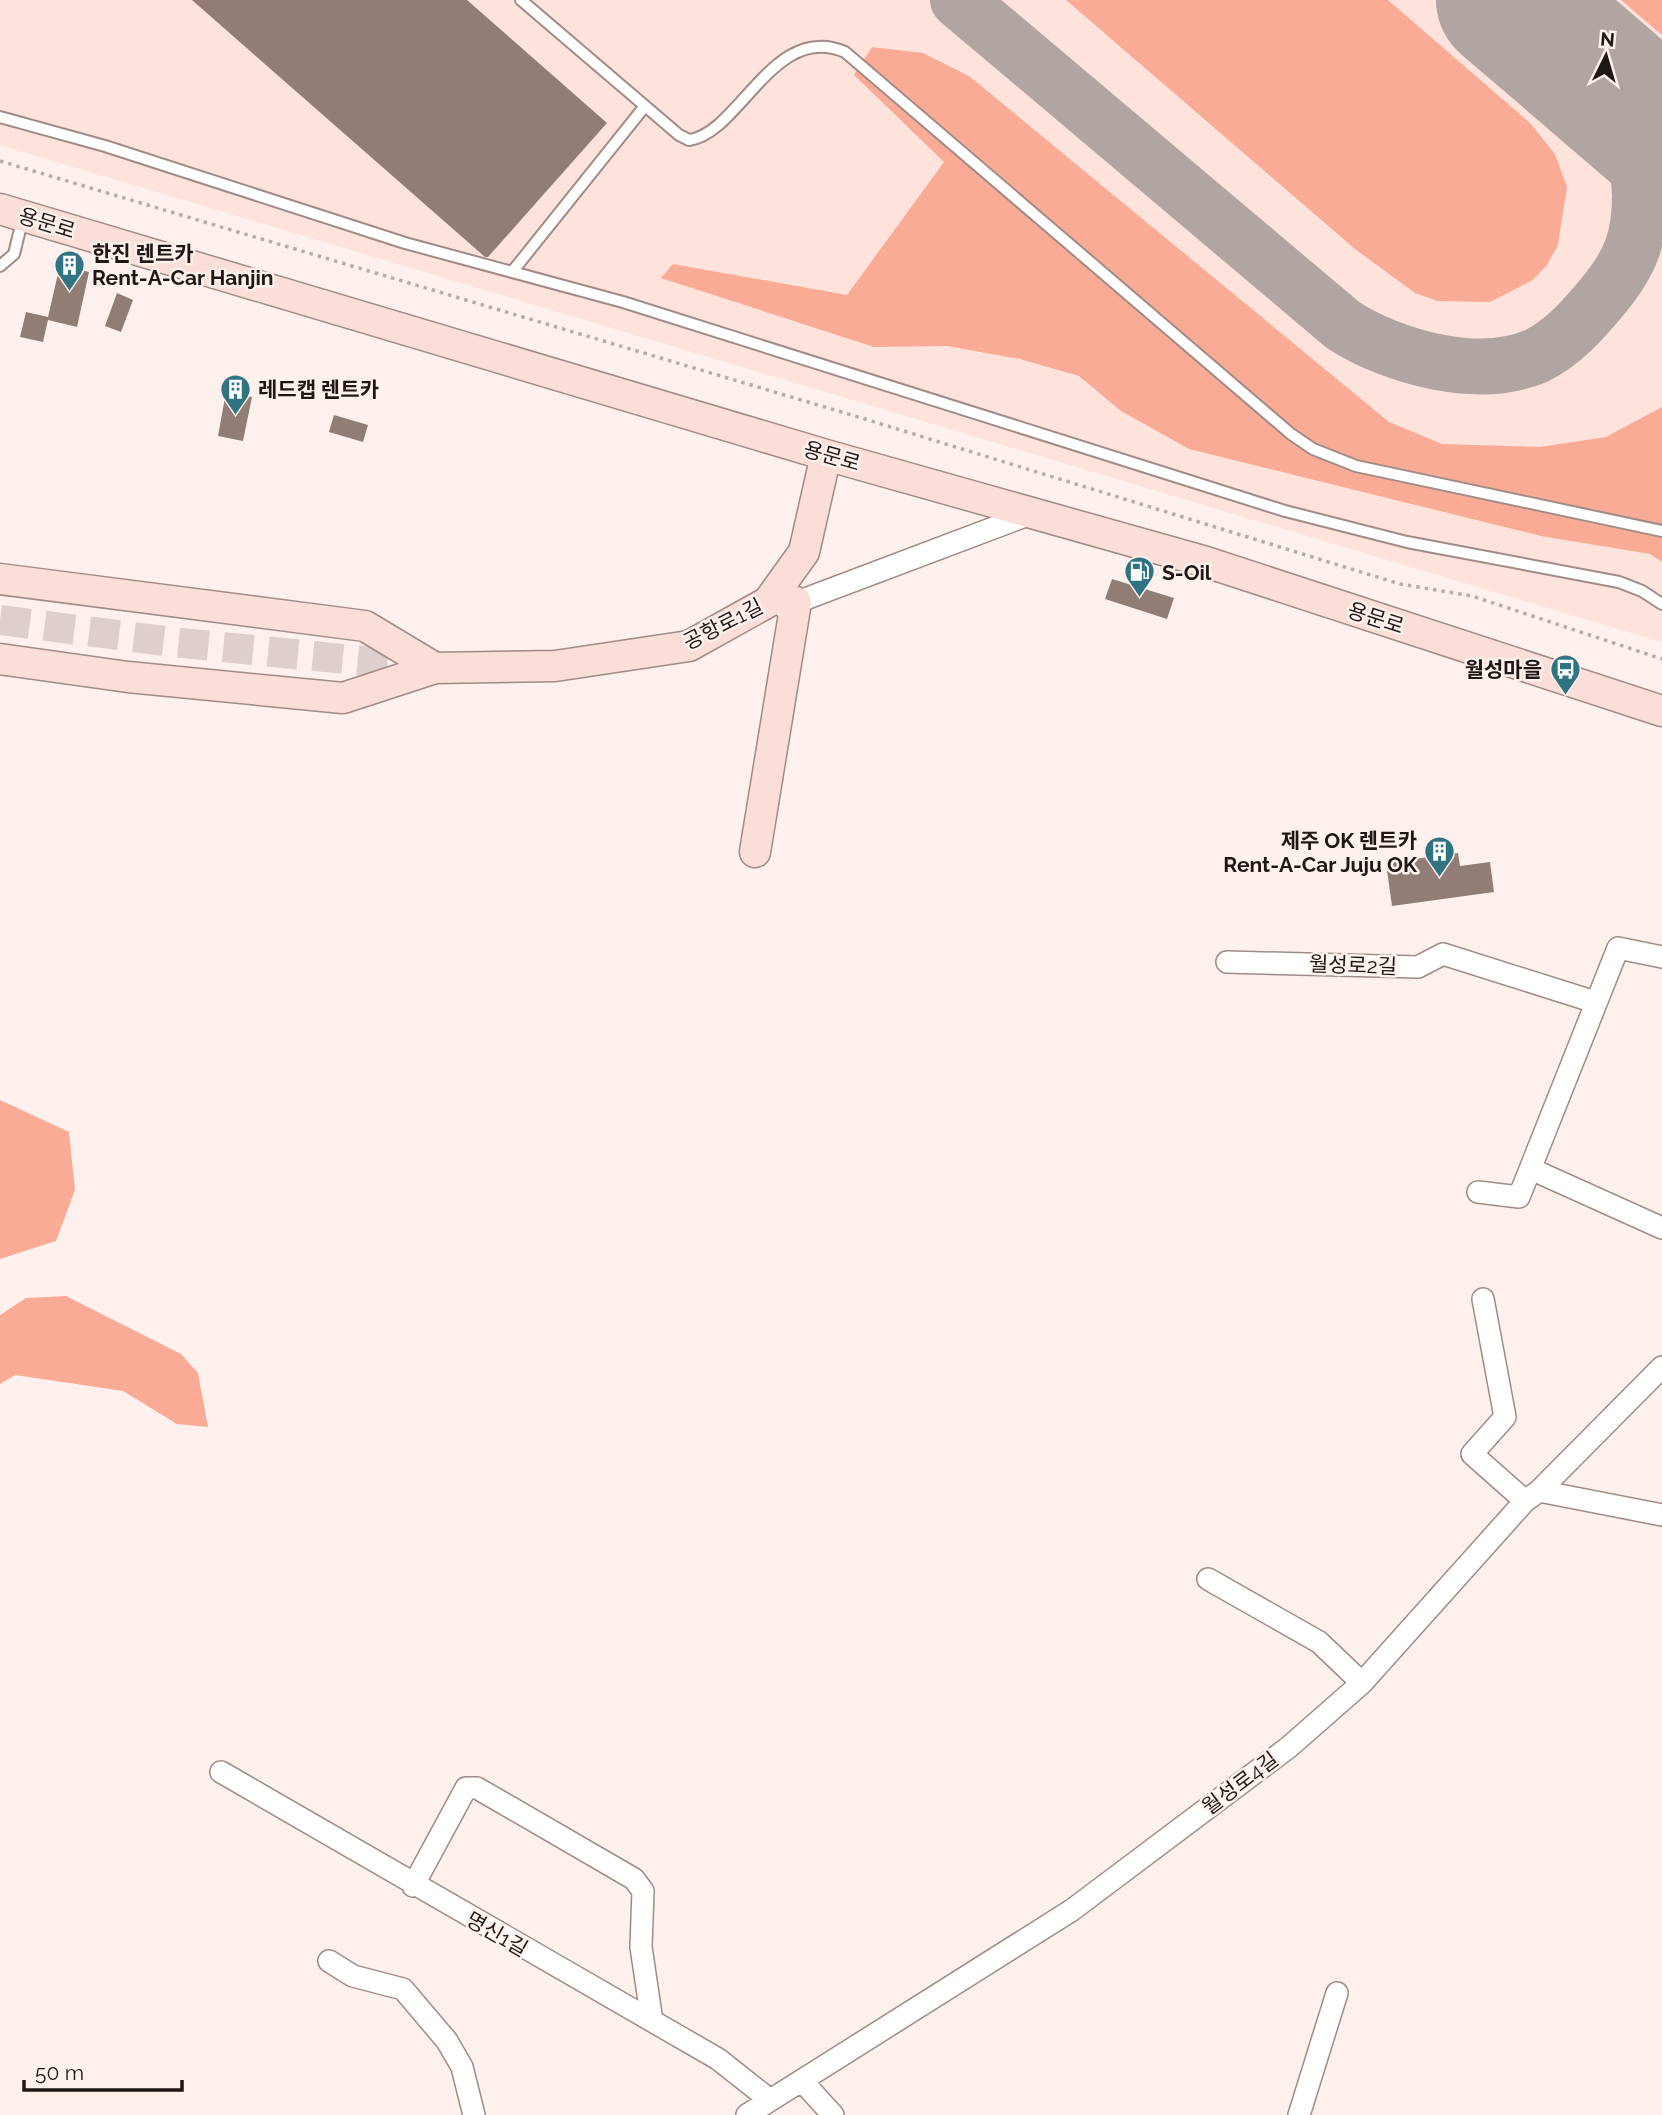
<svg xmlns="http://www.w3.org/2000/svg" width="1662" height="2115" font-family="Raleway,'Noto Sans KR',sans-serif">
<rect width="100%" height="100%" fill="#fef0ec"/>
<path fill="#fde3dc" d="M0 0H1662V642L0 145Z"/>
<path fill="#f9ab96" d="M1066 0H1388L1530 123 1555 154 1567 187 1558 245 1547 265 1533 280 1490 302 1438 301 1415 293 1355 249Z
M1621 0H1662V35Z
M872 47 923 53 969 76 1389 422 1442 444 1540 447 1606 437 1662 407V562L1650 554 1541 536 1189 449 1121 411 1079 376 1020 359 947 346 874 347 661 278 673 264 847 295 944 162 854 75Z
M0 1100 69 1132 75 1190 56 1241 0 1259Z
M66 1296 181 1354 198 1373 208 1427 177 1424 123 1391 15 1375 0 1384V1315L26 1298Z"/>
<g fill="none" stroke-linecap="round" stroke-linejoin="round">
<path stroke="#b1a5a2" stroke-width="56" d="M958 0 1343 325C1392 357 1479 381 1536 356 1563 343 1584 319 1603 296 1630 263 1640 240 1640 195 1639 154 1623 121 1605 84"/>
<path stroke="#b1a5a2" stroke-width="142" d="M1507 0 1662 133"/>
</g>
<path fill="#917c76" d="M192 0H467L607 123 488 257H485Z
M60 265 89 272 77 327 48 320 43 342 20 337 26 312 48 317Z
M117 293 133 300 121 332 105 326Z
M226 392 252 397 243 441 218 436Z
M334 415 368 425 363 442 329 432Z
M1112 579 1174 598 1167 619 1105 599Z
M1458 853 1460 866 1490 862 1494 892 1392 906 1386 863Z"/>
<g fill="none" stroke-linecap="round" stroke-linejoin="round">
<path stroke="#ddcfcc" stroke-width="30" stroke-dasharray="30 15" stroke-linecap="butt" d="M0 620 172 642 435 668"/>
<defs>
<path id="lane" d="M521 0 679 135 689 140C739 134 774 21 845 52L1291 434 1313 449 1356 466 1662 531
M0 117 105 146 405 243 623 302 1285 511 1407 542 1619 582 1642 591 1662 604
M0 266 14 254 23 217
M512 272 645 106"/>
<path id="street" d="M784 607 1033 513
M1227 962 1418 967 1443 954 1595 1002
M1531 1169 1662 1228
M1478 1192 1519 1197 1618 948 1662 957
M1483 1299 1505 1417 1472 1454 1525 1501
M1539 1491 1662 1515
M1208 1579 1319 1642 1362 1683
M221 1772 718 2059 770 2100
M413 1886 466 1788H477L634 1879 643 1891 641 1947 652 2021
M329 1961 353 1976 403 1989 447 2041 462 2067 474 2115
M802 2081 833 2115
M747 2115 1072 1910 1289 1747 1362 1683 1525 1501 1539 1491 1662 1367
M1299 2115 1337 1993"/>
<path id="secondary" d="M0 209 826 455 1206 562 1662 711
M0 579 365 626 435 668
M0 659 128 677 343 698 435 668 555 666 689 646 768 602 804 552 826 455
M755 852 796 602"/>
</defs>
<use href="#lane" stroke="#a18b86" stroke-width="14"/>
<use href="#street" stroke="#a18b86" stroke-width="24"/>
<use href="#secondary" stroke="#a18b86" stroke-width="33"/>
<path stroke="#b8aca9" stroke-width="3.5" stroke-dasharray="3.5 5" stroke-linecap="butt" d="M0 161 865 419 1400 584 1472 596 1662 659"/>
<use href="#lane" stroke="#fff" stroke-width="10"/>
<use href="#street" stroke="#fff" stroke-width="21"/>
<use href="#secondary" stroke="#faded7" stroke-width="30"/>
</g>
<defs>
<symbol id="building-pin" viewBox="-11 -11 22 30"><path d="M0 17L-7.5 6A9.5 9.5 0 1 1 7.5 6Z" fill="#307484" stroke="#fef0ec"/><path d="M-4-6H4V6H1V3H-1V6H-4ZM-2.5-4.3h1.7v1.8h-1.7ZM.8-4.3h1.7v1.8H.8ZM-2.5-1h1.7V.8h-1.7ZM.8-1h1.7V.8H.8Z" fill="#fff"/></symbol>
<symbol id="fuel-pin" viewBox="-11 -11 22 30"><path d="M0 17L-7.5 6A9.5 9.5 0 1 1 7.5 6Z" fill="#307484" stroke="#fef0ec"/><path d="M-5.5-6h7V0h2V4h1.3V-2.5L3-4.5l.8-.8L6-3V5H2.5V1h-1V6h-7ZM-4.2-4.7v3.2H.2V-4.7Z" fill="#fff"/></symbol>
<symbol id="bus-pin" viewBox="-11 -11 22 30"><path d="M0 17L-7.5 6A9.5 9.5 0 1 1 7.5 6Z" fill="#307484" stroke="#fef0ec"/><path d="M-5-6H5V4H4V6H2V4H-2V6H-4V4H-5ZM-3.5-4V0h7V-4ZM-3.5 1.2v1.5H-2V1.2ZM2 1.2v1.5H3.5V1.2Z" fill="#fff"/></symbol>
</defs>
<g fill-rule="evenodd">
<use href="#building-pin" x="52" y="248" width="35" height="47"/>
<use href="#building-pin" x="218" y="372" width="35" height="47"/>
<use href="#fuel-pin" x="1122" y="554" width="35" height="47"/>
<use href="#bus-pin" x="1548" y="652" width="35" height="47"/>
<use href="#building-pin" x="1422" y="834" width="35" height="47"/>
</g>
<g text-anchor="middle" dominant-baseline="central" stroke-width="5" stroke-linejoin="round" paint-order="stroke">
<g font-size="21" fill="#1f1715" stroke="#fef0ec">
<text transform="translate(47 223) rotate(17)">용문로</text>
<text transform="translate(832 456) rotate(16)">용문로</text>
<text transform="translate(1376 618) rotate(18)">용문로</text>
<text transform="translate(723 624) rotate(-27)">공항로1길</text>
<text transform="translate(1353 965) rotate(2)">월성로2길</text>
<text transform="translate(1240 1783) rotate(-37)">월성로4길</text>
<text transform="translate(497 1934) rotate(30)">명신1길</text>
</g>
<g font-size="21" font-weight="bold" fill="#1f1715" stroke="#fef0ec" text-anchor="start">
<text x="92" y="253">한진 렌트카<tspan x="92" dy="24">Rent-A-Car Hanjin</tspan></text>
<text x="258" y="389">레드캡 렌트카</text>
<text x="1162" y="572">S-Oil</text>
<text x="1542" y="669" text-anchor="end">월성마을</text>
<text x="1417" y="840" text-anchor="end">제주 OK 렌트카<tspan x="1417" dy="24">Rent-A-Car Juju OK</tspan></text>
</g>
</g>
<g transform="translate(1606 56) rotate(5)" stroke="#fef0ec" stroke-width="5" paint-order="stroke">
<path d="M0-5L12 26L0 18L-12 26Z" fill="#1f1715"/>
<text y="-10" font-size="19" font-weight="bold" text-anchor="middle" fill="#1f1715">N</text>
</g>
<path d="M24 2080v10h158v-10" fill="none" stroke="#1f1715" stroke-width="3.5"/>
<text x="35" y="2080" font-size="21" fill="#1f1715" stroke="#fef0ec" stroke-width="5" paint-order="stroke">50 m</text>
</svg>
